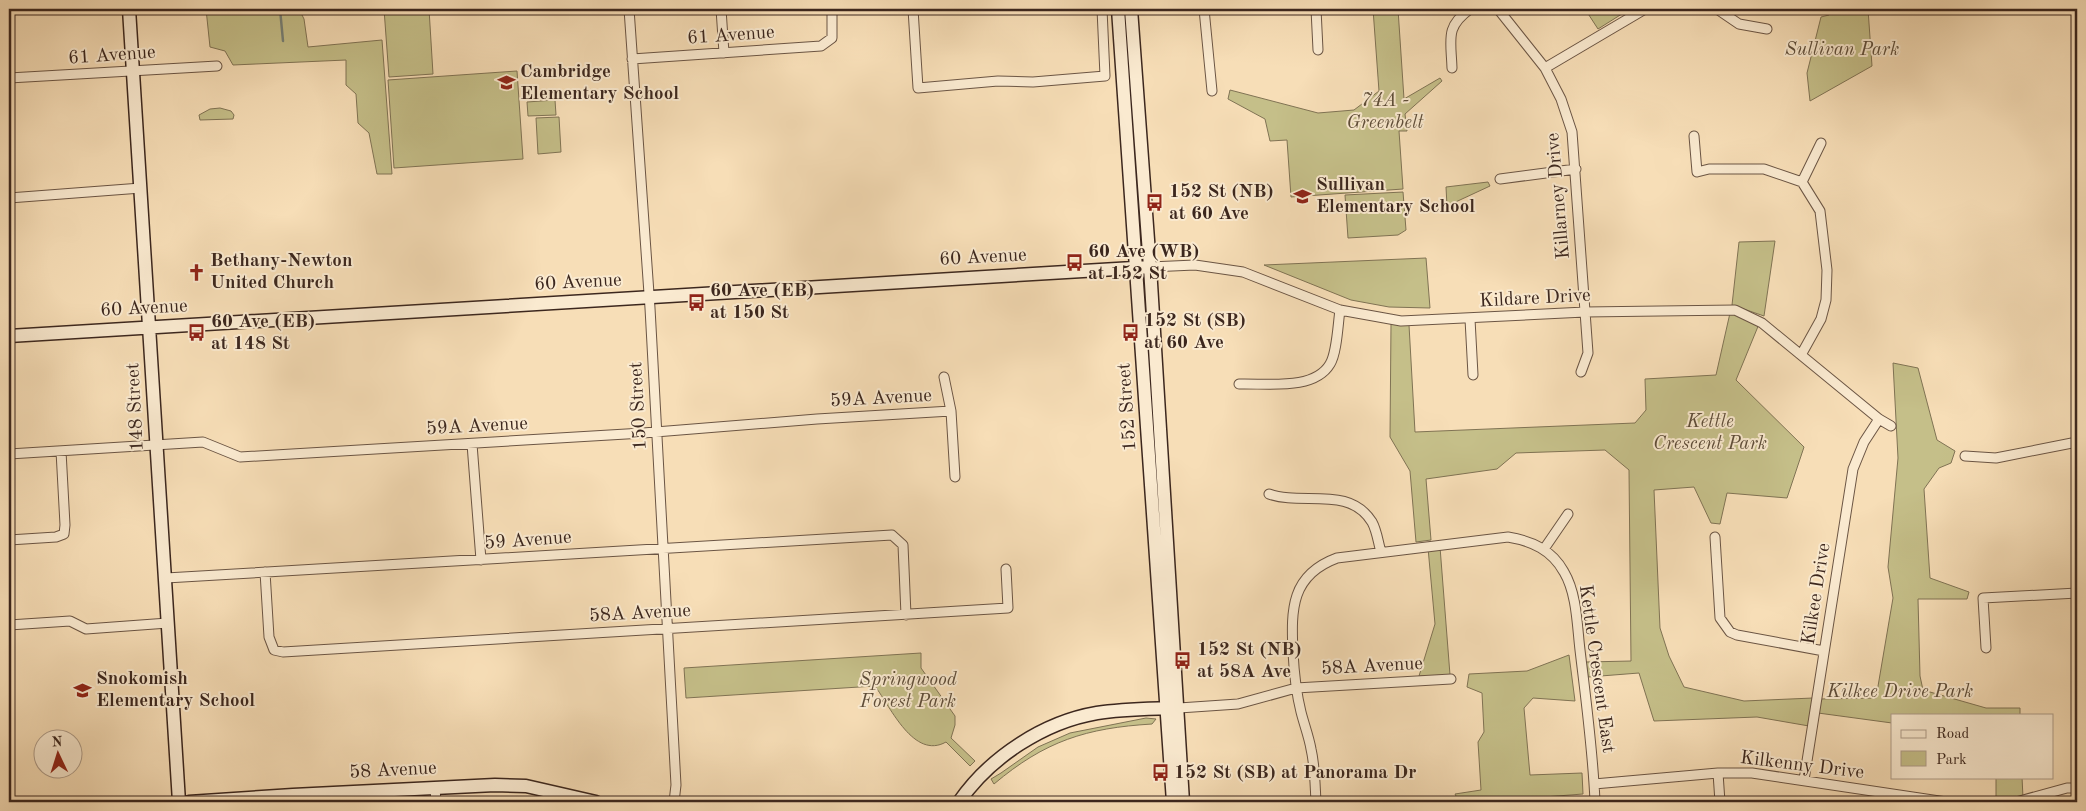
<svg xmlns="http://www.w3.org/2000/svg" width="2086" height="811" font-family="'Old Standard TT',serif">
<rect width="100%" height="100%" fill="#f7deb7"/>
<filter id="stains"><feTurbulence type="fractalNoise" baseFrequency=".004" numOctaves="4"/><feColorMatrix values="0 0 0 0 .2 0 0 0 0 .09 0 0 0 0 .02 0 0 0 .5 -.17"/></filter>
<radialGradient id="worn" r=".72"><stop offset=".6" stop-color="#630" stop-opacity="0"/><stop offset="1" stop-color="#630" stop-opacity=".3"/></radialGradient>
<path fill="#c5bf89" stroke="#807354" d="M206 9H299L304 19 308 47 382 40 392 174H377L369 133 358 123 356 94 346 85V60L233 65 225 51 210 47Z
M384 9H429L433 74 389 77Z
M1373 9H1398L1404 99 1440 78 1442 81 1405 114 1407 131H1399L1403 189 1291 197 1287 140 1270 141 1265 119 1228 99 1230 90 1318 113 1354 110 1379 91Z
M1585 9H1624L1625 12 1598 29Z
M1824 9H1868L1872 66 1810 101 1807 73 1821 17 1829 15Z
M517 71 523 159 394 168 388 80Z
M555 100 556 115 528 116 527 102Z
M220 108 231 111 234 115 233 119 200 120 199 115 210 109Z
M559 117 561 152 538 154 536 118Z
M1488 182 1490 186 1447 206 1446 187Z
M1403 192 1406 230 1398 235 1348 238 1345 195Z
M1775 241 1764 316 1732 305 1739 242Z
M1426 258 1430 308 1389 307 1351 300 1264 265Z
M1730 313 1759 324 1736 380 1804 447 1787 498 1727 493 1720 524 1711 523 1694 487 1654 490 1660 628 1669 656 1684 687 1744 701 1813 698 1809 726 1757 717 1654 721 1639 673 1588 677 1586 662 1631 661 1629 470 1605 450 1516 453 1497 469 1426 479 1431 540 1416 542 1410 471 1390 437 1391 324 1409 325 1415 432 1635 423 1646 410 1645 379 1716 375Z
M1893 363 1918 368 1937 440 1955 451 1951 463 1939 468 1924 489 1930 578 1969 592 1967 599H1918L1920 676 1923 690 1986 708H2020V715H1892V723L1818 713 1819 699 1876 698 1893 598 1888 567 1898 458Z
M1440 547 1450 675 1419 676 1435 624 1428 548Z
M921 653V668L955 716V725L951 738 975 761 970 766 946 742C914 760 891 708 875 686L686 698 684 668Z
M1569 655 1575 701 1533 698 1524 708 1530 775 1582 773 1583 794 1531 798V802H1459L1455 794 1481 790 1478 742 1484 732 1482 693 1467 687 1469 674 1527 671Z
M1146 718 1156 719 1152 724C1086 728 1045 741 994 784L991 779 1001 773 1038 747 1070 733Z
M1996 777H2022L2023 798 1996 802Z"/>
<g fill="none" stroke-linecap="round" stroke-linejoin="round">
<path stroke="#768077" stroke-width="2.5" d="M280 9 283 41"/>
<defs>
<path id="street" d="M629 9 650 308 676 785 674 802
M721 9 724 53
M913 9 918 88 998 81 1033 82 1105 76 1102 9
M1204 9 1212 91
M1316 9 1318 50
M1498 9 1545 68 1561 99 1572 132 1588 353 1581 372
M1717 9 1739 24 1767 29
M632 59 821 46 832 38V9
M1452 68C1451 39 1445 27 1470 9
M1545 68 1645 9
M9 78 217 66
M1694 136 1697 172 1709 169H1764L1802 182
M1500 179 1576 169
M1802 182 1821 143
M9 198 141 188
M1150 267 1195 265 1243 272 1340 310 1401 321 1585 312 1735 310 1762 323 1879 419 1891 426
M1470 319 1473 375
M1801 355 1821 319 1826 300 1827 270 1820 211 1802 182
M944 377 951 411 955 477
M1239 384C1267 383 1314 391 1330 364 1337 353 1338 323 1340 310
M472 444 481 560
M9 454 203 442 240 457 643 433 817 419 951 411
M1965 456 1996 458 2077 442
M1269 494C1302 506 1349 485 1372 522 1377 531 1378 542 1381 552
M1715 537 1720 618 1730 632 1737 635 1824 651
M9 540 56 537 64 534 65 525 61 451
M1544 549 1568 514
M265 572 269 637 274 650 283 652 1008 608 1006 569
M166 578 892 535 903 545 906 615
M9 625 70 621 86 629 168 623
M1986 648 1983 598 2077 593
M1179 708 1238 704 1296 688 1451 679
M1718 773 1720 802
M1804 780 1853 469 1864 442 1879 419
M1594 784 1718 773H1752L1946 802
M435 788 436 802
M1316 802C1315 785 1315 766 1311 749 1309 737 1304 724 1301 712 1296 692 1294 672 1293 652 1291 609 1291 575 1337 558L1508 537C1532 541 1552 550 1564 572 1577 594 1577 625 1580 650 1586 701 1593 751 1595 802
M2016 802 2067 788H2077"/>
<path id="secondary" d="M129 9 179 802
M1118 9 1173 802
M1131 9 1150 267 1183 802
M9 336 1150 267
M189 802 293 795 495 785 526 786 596 802
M959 802C990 757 1044 722 1097 713 1122 709 1148 709 1174 708"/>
</defs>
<use href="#street" stroke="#6b5544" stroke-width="11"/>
<use href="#secondary" stroke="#3c271e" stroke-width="15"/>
<use href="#street" stroke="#faead0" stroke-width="9"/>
<use href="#secondary" stroke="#faead0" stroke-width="12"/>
</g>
<defs>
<symbol id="school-bare" viewBox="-9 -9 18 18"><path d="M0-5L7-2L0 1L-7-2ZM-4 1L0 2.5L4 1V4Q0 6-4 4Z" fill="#8f2418" stroke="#faead0" stroke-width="2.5" paint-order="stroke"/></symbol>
<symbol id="bus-bare" viewBox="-9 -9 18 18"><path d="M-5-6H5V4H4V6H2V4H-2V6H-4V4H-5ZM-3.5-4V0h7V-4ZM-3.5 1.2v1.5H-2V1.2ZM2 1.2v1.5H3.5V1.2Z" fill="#8f2418" stroke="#faead0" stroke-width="2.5" paint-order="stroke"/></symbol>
<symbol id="church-bare" viewBox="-9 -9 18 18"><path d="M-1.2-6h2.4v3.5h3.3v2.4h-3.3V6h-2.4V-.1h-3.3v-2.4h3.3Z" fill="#8f2418" stroke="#faead0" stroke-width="2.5" paint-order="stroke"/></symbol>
</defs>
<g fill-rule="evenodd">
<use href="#school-bare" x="494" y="70" width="25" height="25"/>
<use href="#school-bare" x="1290" y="184" width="25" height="25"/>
<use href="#bus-bare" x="1142" y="190" width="25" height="25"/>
<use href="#bus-bare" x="1062" y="250" width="25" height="25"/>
<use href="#church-bare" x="184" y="260" width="25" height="25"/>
<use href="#bus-bare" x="684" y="290" width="25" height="25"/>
<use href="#bus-bare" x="1118" y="320" width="25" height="25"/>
<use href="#bus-bare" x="184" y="320" width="25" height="25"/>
<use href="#bus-bare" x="1170" y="648" width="25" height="25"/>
<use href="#school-bare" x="70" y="678" width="25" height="25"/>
<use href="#bus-bare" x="1148" y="760" width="25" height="25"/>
</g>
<g text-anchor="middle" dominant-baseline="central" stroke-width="4" stroke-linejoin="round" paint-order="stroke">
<g font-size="19" fill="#3c271e" stroke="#faead0">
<text transform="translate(731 36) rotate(-4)">61 Avenue</text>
<text transform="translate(112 56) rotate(-4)">61 Avenue</text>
<text transform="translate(1559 196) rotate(-95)">Killarney Drive</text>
<text transform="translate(983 258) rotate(-3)">60 Avenue</text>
<text transform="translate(578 283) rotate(-3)">60 Avenue</text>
<text transform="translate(1535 299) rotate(-3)">Kildare Drive</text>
<text transform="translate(144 309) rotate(-3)">60 Avenue</text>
<text transform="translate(881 399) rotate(-3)">59A Avenue</text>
<text transform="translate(639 406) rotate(-93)">150 Street</text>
<text transform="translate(136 407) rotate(-93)">148 Street</text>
<text transform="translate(1128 407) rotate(-94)">152 Street</text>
<text transform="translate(477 427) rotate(-3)">59A Avenue</text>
<text transform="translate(528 541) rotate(-4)">59 Avenue</text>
<text transform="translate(1817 594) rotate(-81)">Kilkee Drive</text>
<text transform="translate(640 614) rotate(-3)">58A Avenue</text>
<text transform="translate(1372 667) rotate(-3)">58A Avenue</text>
<text transform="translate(1596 669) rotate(82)">Kettle Crescent East</text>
<text transform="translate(1802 766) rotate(7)">Kilkenny Drive</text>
<text transform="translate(393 771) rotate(-3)">58 Avenue</text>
</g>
<g font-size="19" font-style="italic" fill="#5e4d39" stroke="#faead0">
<text x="1842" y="50">Sullivan Park</text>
<text x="1385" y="101">74A -<tspan x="1385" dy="22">Greenbelt</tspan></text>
<text x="1710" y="422">Kettle<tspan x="1710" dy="22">Crescent Park</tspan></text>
<text x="908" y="680">Springwood<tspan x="908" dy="22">Forest Park</tspan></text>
<text x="1900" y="692">Kilkee Drive Park</text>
</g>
<g font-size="19" font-weight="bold" fill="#3c271e" stroke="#faead0" text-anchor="start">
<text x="520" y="72">Cambridge<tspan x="520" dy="22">Elementary School</tspan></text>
<text x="1316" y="185">Sullivan<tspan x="1316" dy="22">Elementary School</tspan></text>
<text x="1169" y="192">152 St (NB)<tspan x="1169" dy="22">at 60 Ave</tspan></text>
<text x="1088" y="252">60 Ave (WB)<tspan x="1088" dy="22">at 152 St</tspan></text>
<text x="210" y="261">Bethany-Newton<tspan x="210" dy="22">United Church</tspan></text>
<text x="710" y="291">60 Ave (EB)<tspan x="710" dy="22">at 150 St</tspan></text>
<text x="1144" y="321">152 St (SB)<tspan x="1144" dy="22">at 60 Ave</tspan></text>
<text x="211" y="322">60 Ave (EB)<tspan x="211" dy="22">at 148 St</tspan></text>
<text x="1197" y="650">152 St (NB)<tspan x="1197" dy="22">at 58A Ave</tspan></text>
<text x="96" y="679">Snokomish<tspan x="96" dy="22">Elementary School</tspan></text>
<text x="1174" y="773">152 St (SB) at Panorama Dr</text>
</g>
</g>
<rect width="2086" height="811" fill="none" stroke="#f7deb7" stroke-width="30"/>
<rect x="10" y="10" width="2066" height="791" fill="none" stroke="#3c271e" stroke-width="2.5"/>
<rect x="15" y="15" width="2056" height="781" fill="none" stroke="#3c271e"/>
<rect x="1891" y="714" width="162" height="65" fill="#faead0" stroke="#ae9c89"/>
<rect x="1901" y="730" width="25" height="8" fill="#faead0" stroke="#ae9c89"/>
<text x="1936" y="738" font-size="15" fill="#3c271e">Road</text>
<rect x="1901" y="751" width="25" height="15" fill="#c5bf89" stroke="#ae9c89"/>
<text x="1936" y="764" font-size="15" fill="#3c271e">Park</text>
<g transform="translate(58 754) rotate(356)"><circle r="24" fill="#faead0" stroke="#ae9c89"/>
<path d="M0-4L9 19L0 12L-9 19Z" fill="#8f2418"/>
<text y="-8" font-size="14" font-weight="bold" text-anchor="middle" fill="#3c271e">N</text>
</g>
<rect width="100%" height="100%" filter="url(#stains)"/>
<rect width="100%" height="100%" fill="url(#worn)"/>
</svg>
